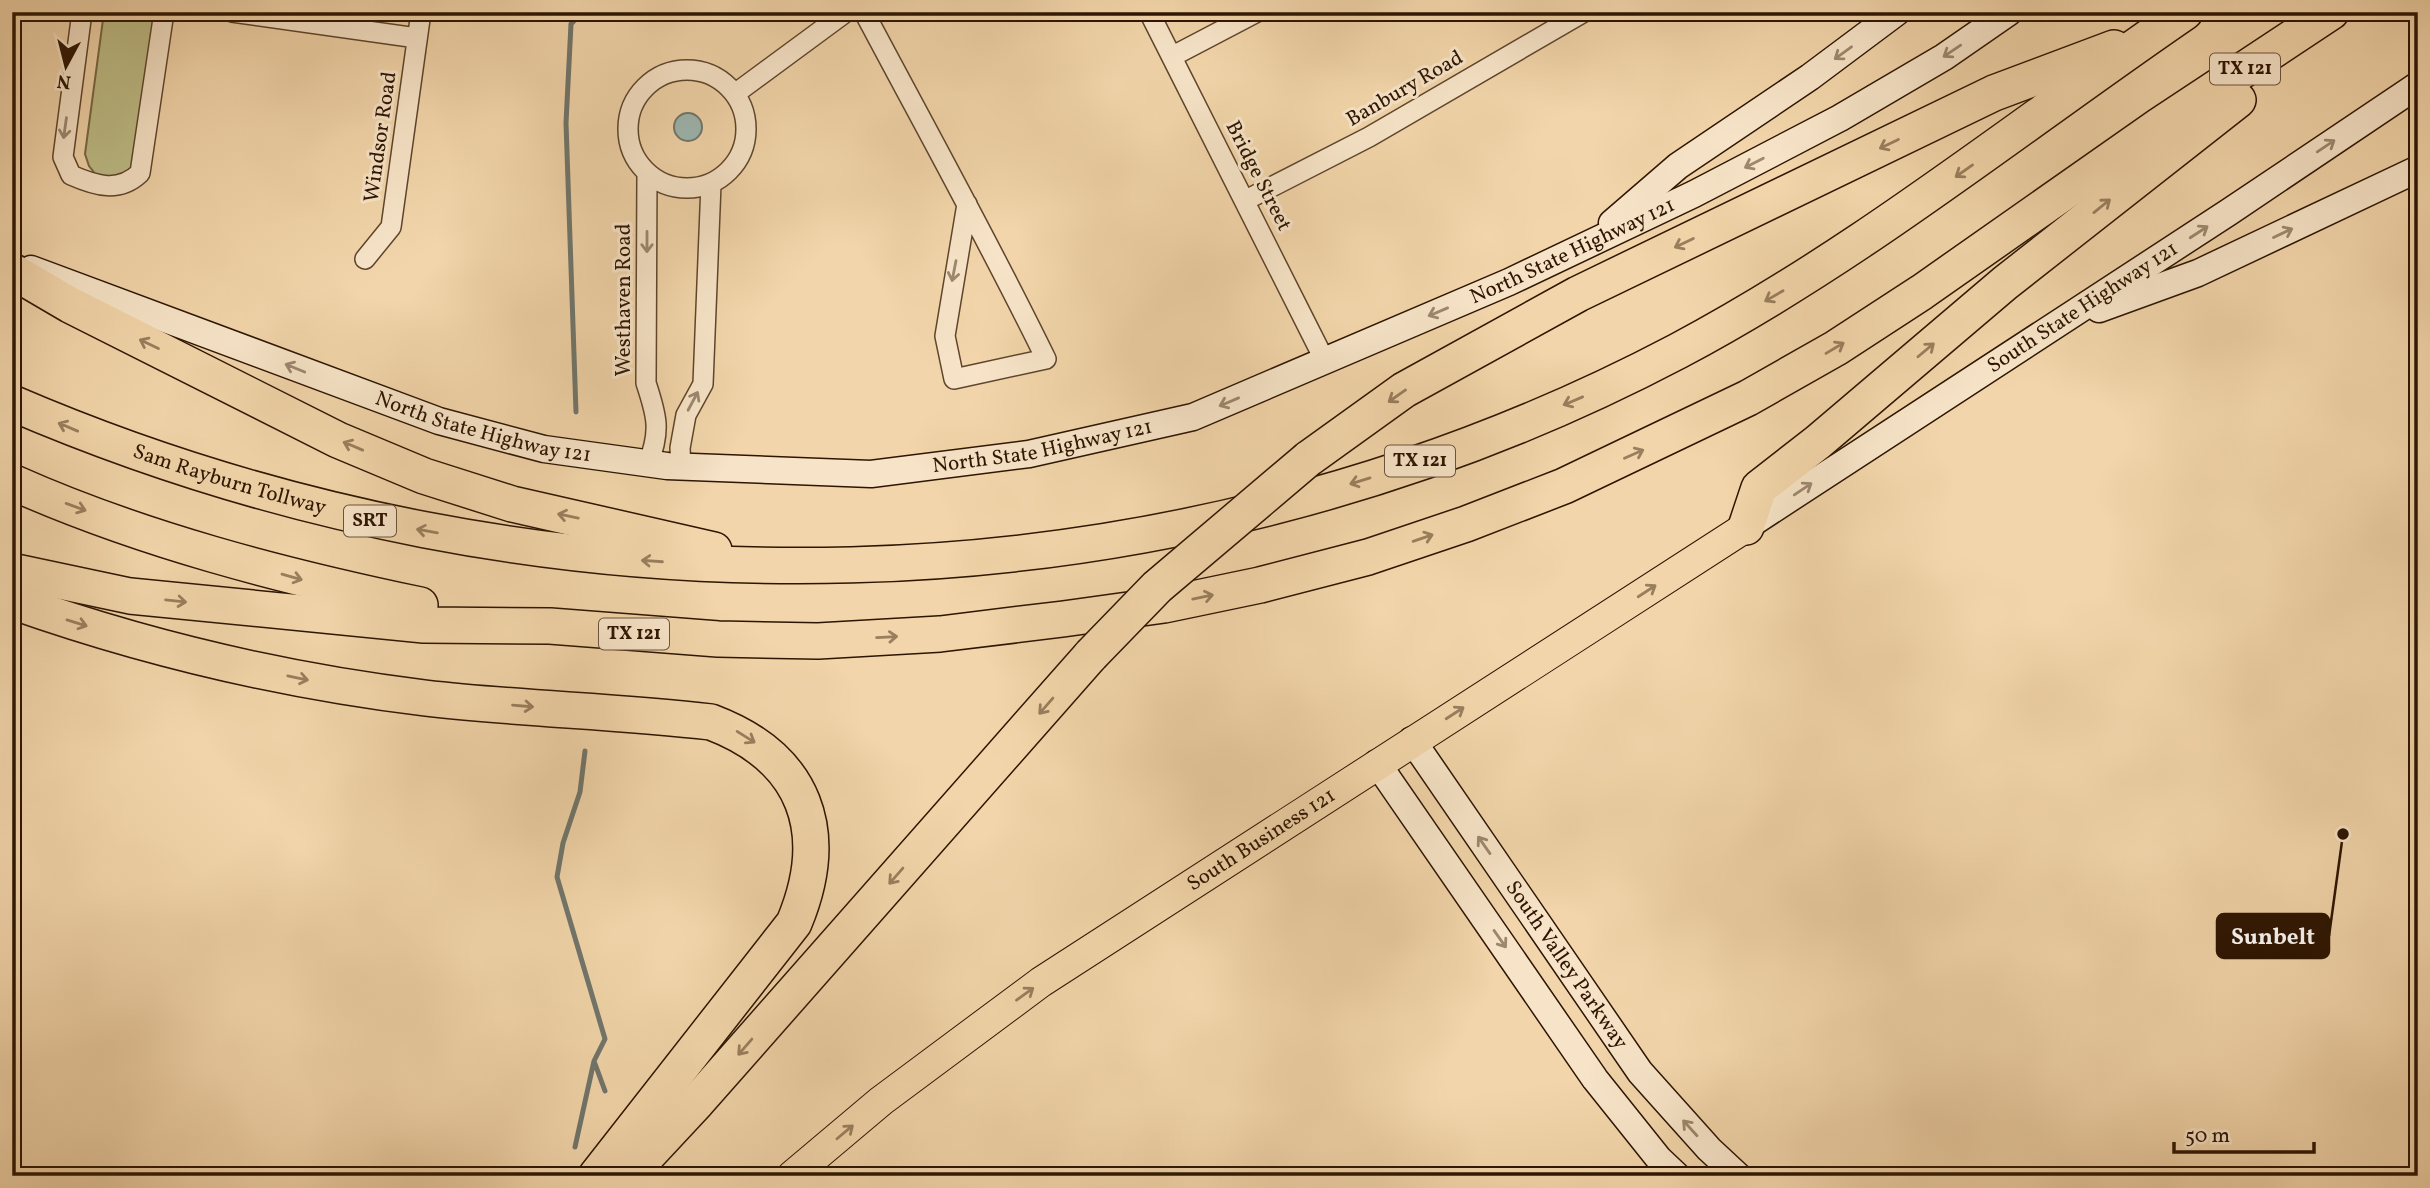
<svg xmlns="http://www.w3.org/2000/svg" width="2430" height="1188" font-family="Vollkorn,serif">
<rect width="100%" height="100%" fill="#f2d5aa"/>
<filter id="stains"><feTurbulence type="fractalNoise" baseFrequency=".00286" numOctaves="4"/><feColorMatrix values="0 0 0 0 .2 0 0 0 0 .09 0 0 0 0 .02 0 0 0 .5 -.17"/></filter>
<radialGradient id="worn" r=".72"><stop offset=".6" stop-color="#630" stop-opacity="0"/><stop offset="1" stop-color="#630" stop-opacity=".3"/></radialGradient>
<path fill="#bdbc86" stroke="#756844" stroke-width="2" d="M104 12 147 13 155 23 137 163 120 177 97 176 89 166 85 154Z"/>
<path fill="#9db7b2" stroke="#70766c" stroke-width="2" d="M674 127a14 14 0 1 1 28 0a14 14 0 1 1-28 0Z"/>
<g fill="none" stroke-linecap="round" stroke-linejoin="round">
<path stroke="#70766c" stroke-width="5" d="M576 412 566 123 571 24 582 12
M585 751 580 792 563 843 557 877 605 1039 594 1061 605 1091
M575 1147 594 1061"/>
<defs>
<path id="minor" d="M82 12 63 157 71 175C96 186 119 193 140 173L164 12
M232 12 417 38
M864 12C925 127 989 242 1046 359L954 379 945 336 967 204
M1149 12 1325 361
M1173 56 1257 12
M628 129a59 59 0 1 1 118 0a59 59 0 1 1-118 0Z
M736 93 846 12
M647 174 646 383C657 416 661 431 648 464
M1246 200 1369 137 1584 12
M365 259 391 227 421 12
M681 467 680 448 686 415 703 384 711 184"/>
<g id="secondary">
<path d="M1612 223 1678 166 1810 77 1897 12"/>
<path id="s1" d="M31 269 439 421 544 449 667 466 871 474 1029 454 1193 417 1509 282 1694 194 1840 118 1944 57 2009 12"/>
<path d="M2099 309 2198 273 2418 169"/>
<path id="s2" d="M1746 527 2229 212 2418 85"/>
<path id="s3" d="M1412 740 1640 1072 1709 1149 1738 1176"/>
<path d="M1377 763 1595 1079 1659 1159 1677 1176"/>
</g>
<g id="primary">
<path id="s4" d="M792 1176 881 1101 1041 982 1746 527"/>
</g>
<g id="motorway">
<path d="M12 271 70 305 338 440 424 476 512 504 714 550"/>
<path id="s5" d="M12 403C545 632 1162 623 1678 351 1859 255 2017 127 2185 12"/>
<path d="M1308 459 1404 390 1578 294 1994 93 2114 48"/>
<path d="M12 482C142 540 282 576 420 605"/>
<path d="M1746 527 1759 488 1818 442 2005 283 2238 100"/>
<path d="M12 571 130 596 424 625 550 626 718 639 818 641 940 634 1063 619 1164 605 1260 585 1368 557 1466 524 1564 486 1748 398 1836 348 1922 292 2160 125 2331 12"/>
<path d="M12 601C145 648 285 681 425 698 520 709 616 711 711 722 806 758 832 832 794 923L596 1176"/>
<path d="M628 1176 697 1102 1091 655"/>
</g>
</defs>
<use href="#minor" stroke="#5e452c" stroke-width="22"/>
<use href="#secondary" stroke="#2d1502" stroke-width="29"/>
<use href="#primary" stroke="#2d1502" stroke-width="32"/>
<use href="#motorway" stroke="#2d1502" stroke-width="38"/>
<use href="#minor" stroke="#f7e4c8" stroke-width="19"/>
<use href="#secondary" stroke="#f7e4c8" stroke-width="26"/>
<use href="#primary" stroke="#f2d5aa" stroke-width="30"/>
<use href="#motorway" stroke="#f2d5aa" stroke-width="35"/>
<defs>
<path id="motorway-bridge" d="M1091 655 1157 587 1308 459"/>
</defs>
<use href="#motorway-bridge" stroke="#2d1502" stroke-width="38" stroke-linecap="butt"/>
<use href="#motorway-bridge" stroke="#f2d5aa" stroke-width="35"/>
</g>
<defs><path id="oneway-shaft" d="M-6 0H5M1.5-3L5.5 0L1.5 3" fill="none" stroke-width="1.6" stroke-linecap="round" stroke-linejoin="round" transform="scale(1.75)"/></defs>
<g stroke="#9c876f">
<use href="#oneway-shaft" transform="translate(1952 51) rotate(146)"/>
<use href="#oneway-shaft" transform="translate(1843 53) rotate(144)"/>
<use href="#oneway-shaft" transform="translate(65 128) rotate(98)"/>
<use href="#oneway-shaft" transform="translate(2326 146) rotate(-34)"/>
<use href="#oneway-shaft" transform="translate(1754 163) rotate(153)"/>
<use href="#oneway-shaft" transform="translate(2199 232) rotate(-33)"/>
<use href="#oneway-shaft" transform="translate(2283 233) rotate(-25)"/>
<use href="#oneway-shaft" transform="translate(647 242) rotate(90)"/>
<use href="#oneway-shaft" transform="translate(954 271) rotate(101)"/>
<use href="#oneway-shaft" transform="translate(1438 312) rotate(157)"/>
<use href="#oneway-shaft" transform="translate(295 368) rotate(-158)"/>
<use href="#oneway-shaft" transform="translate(693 401) rotate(-62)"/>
<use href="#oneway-shaft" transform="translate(1229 402) rotate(157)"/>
<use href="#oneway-shaft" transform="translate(1803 489) rotate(-34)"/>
<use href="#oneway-shaft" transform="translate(1484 845) rotate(-125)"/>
<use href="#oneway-shaft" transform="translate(1500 939) rotate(55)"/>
<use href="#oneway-shaft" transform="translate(1690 1128) rotate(-132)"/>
</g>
<g stroke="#997f5e">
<use href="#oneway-shaft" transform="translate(1889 144) rotate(154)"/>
<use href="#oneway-shaft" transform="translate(1964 171) rotate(145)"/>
<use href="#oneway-shaft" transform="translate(2102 206) rotate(-39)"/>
<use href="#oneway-shaft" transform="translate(1684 243) rotate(154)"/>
<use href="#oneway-shaft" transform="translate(1774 296) rotate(150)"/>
<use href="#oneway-shaft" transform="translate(149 344) rotate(-154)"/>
<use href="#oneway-shaft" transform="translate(1835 348) rotate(-31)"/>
<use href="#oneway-shaft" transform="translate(1926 350) rotate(-40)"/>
<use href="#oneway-shaft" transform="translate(1397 396) rotate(145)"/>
<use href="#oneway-shaft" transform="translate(1573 401) rotate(157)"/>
<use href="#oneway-shaft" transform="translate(68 427) rotate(-157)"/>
<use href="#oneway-shaft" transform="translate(353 446) rotate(-157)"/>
<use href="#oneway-shaft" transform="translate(1634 454) rotate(-24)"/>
<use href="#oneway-shaft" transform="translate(1360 481) rotate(163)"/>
<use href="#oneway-shaft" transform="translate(76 507) rotate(20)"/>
<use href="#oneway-shaft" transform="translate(568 516) rotate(-168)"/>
<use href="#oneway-shaft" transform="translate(427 531) rotate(-170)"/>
<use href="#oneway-shaft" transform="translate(1423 538) rotate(-19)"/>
<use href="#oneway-shaft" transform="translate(652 561) rotate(-176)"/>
<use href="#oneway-shaft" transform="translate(292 577) rotate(16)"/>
<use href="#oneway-shaft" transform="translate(1647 591) rotate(-33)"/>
<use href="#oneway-shaft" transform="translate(1203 597) rotate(-12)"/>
<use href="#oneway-shaft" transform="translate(176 601) rotate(6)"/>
<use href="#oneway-shaft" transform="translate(77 623) rotate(17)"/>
<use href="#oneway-shaft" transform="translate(887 637) rotate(-3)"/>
<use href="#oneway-shaft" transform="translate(298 678) rotate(12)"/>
<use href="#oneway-shaft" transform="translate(523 706) rotate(5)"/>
<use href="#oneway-shaft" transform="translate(1046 706) rotate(131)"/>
<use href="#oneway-shaft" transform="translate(1455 713) rotate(-33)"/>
<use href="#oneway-shaft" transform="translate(746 737) rotate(32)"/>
<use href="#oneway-shaft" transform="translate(896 876) rotate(131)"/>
<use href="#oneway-shaft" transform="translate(1025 994) rotate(-36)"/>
<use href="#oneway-shaft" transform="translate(745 1047) rotate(131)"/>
<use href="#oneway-shaft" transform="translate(845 1132) rotate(-40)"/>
</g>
<g text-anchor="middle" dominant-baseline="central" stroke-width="6" stroke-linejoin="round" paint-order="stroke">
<g fill="#f7e4c8" stroke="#6a533d" stroke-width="2">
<rect x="2210" y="53.5" width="70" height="31" rx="5"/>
<rect x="1385" y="445.5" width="70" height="31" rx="5"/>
<rect x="344" y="505.5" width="52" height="31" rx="5"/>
<rect x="599" y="618.5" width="70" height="31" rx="5"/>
</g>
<g font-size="19" font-weight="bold" fill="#2d1502">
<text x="2245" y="69">TX 121</text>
<text x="1420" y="461">TX 121</text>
<text x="370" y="521">SRT</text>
<text x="634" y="634">TX 121</text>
</g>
<g font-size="21" fill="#2d1502" stroke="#f7e4c8">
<text transform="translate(1405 89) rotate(-30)">Banbury Road</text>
<text transform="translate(381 137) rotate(-82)">Windsor Road</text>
<text transform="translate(1258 176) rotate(63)">Bridge Street</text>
<text stroke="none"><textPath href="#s1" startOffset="1614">North State Highway 121</textPath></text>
<text transform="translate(624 300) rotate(-90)">Westhaven Road</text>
<text stroke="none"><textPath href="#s2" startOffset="402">South State Highway 121</textPath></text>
<text stroke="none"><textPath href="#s1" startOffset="480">North State Highway 121</textPath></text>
<text stroke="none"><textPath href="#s1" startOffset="1046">North State Highway 121</textPath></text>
<text stroke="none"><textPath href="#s5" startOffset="231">Sam Rayburn Tollway</textPath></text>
<text stroke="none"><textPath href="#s4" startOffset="578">South Business 121</textPath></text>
<text stroke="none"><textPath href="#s3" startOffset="273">South Valley Parkway</textPath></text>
</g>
</g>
<path fill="none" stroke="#2d1502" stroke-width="2.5" d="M2343 834L2329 936"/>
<circle fill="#2d1502" stroke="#f7e4c8" stroke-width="2.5" cx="2343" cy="834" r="7"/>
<rect fill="#2d1502" stroke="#2d1502" stroke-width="2.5" x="2217" y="914" width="112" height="44" rx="7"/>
<g font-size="23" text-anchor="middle" font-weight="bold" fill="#fff">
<text x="2273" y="944">Sunbelt</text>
</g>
<rect width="2430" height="1188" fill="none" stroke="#f2d5aa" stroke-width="42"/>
<rect x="14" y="14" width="2402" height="1160" fill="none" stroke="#2d1502" stroke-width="3.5"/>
<rect x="21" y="21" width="2388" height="1146" fill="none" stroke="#2d1502" stroke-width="2"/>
<g transform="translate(66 66) rotate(187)" stroke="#f7e4c8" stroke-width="5" paint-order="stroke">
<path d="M0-5L12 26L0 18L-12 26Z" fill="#2d1502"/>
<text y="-10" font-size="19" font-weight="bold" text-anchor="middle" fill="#2d1502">N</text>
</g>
<path d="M2174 1142v10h140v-10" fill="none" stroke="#2d1502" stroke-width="3.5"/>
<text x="2185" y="1142" font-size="21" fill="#2d1502" stroke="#f7e4c8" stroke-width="5" paint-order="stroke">50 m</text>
<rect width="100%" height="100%" filter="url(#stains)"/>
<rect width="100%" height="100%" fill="url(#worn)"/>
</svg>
